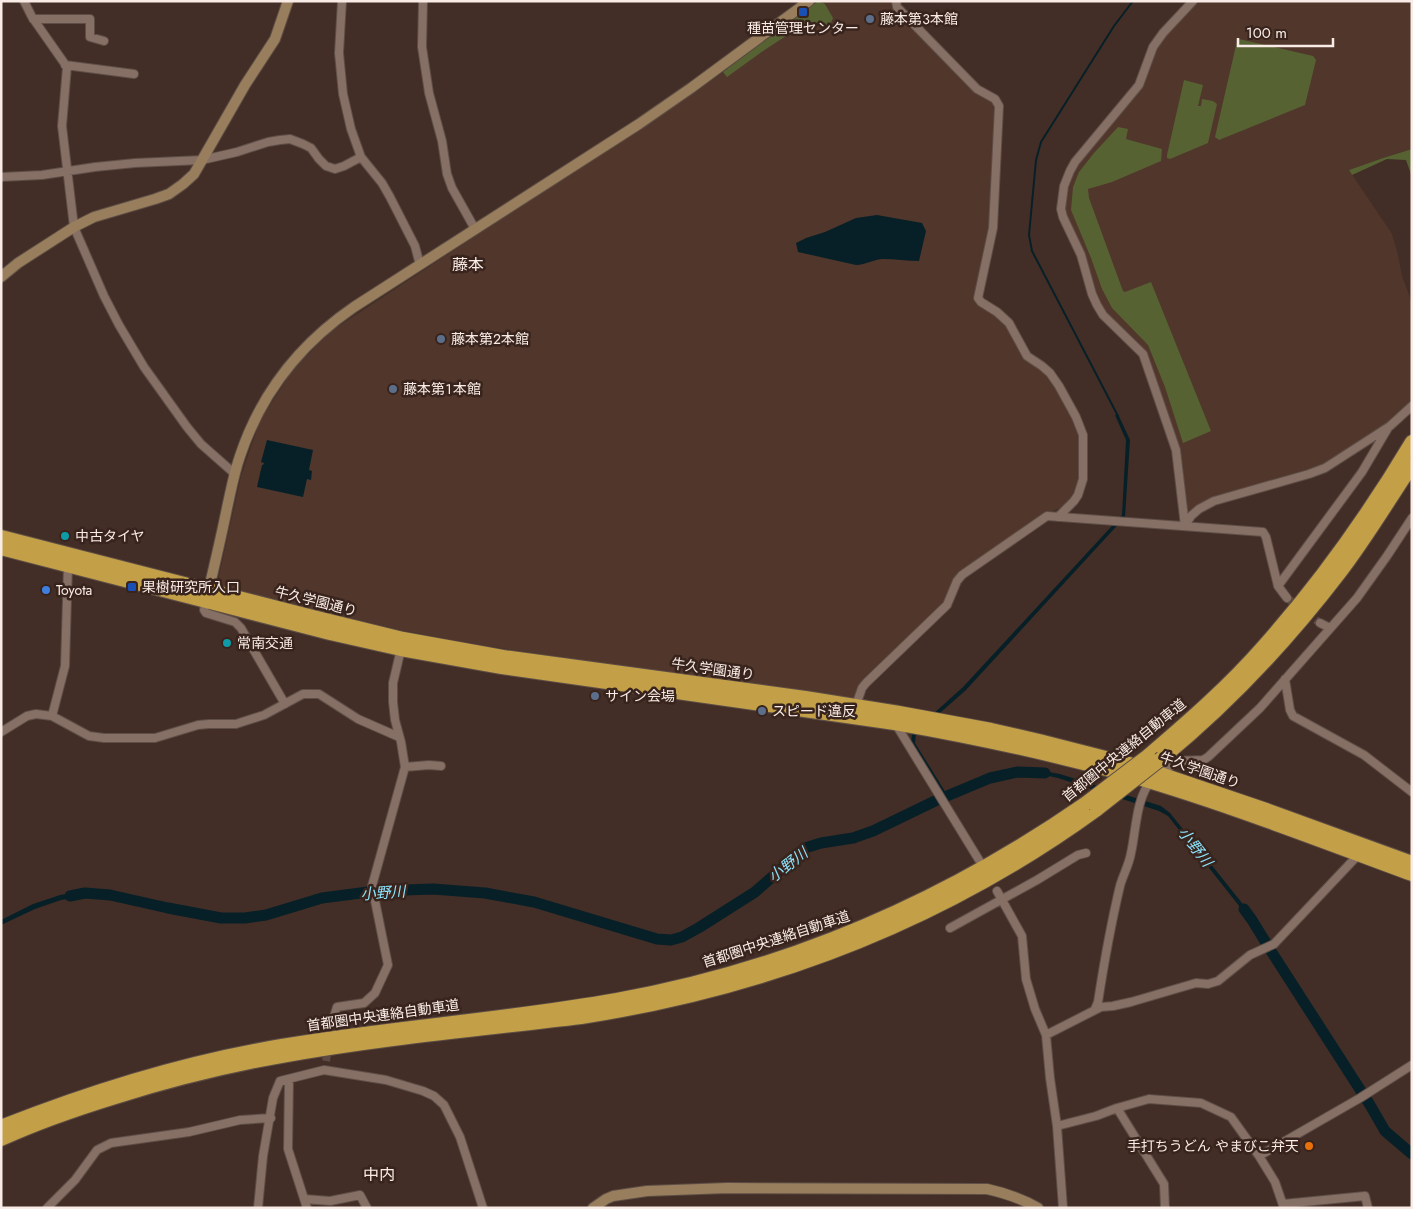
<svg xmlns="http://www.w3.org/2000/svg" width="1413" height="1209" font-family="Jost,'Noto Sans JP',sans-serif">
<rect width="100%" height="100%" fill="#422e26"/>
<path fill="#51362b" d="M818 1H894L995 104 996 108 992 153 991 217 988 237 975 295 976 300 981 305 1006 325 1020 353 1026 359 1040 367 1048 375 1061 396 1079 430V481L1074 496 1065 506 1045 514 963 572 944 603 858 686V690L855 699 479 645 405 631 217 585 241 476 260 421 292 371 330 332 718 76Z
M1197 1H1412V149L1383 158 1349 170 1392 234 1398 255 1402 276 1412 303V398L1405 409 1380 429 1324 465 1316 469 1265 483 1190 514 1187 512 1176 441 1150 363 1142 348 1117 325 1101 305 1094 290 1088 265 1069 223 1065 212 1064 200 1071 176 1078 162 1141 88 1156 49 1164 37Z"/>
<path fill="#576233" d="M818 1 825 4 833 18 829 28 819 26 809 21 763 51 727 77 723 72Z
M1239 39 1313 56 1316 60 1305 105 1219 140 1215 137 1237 41Z
M1184 80 1203 85 1198 106H1201L1202 99 1213 101 1217 104 1208 143 1170 159 1167 158V155Z
M1118 127 1128 129 1126 139 1162 149 1161 161 1112 182 1088 189 1089 198 1123 291 1125 292 1151 282 1211 431 1183 443 1165 387 1148 345 1112 308 1102 289 1091 258 1071 210 1073 187 1079 172 1094 153Z
M1412 149V177L1406 160 1387 159 1352 175 1349 170 1383 158Z"/>
<path fill="#072027" d="M877 215 922 223 926 231 919 261C907 261 895 259 883 259 874 259 866 265 856 265L798 252 796 243 806 238 825 232 856 218Z
M1118 414 1130 440 1125 517 966 690 916 734 915 743 946 793 943 795 911 744 912 733 963 687 1122 515 1126 440 1115 415Z
M267 440 313 450 309 470 312 471 311 480 307 479 303 497 257 487 262 465H263L264 463 261 462Z
M1031 770 1044 771 1060 774 1161 806 1170 813 1254 918 1251 921 1168 816 1159 811 1058 778 1044 775 1031 774Z
M86 891 85 896 61 900 35 909 1 925V920L33 904 60 895Z"/>
<g fill="none" stroke-linecap="round" stroke-linejoin="round">
<path stroke="#072027" stroke-width="2" d="M1118 416 1032 251 1029 235 1036 160 1041 142 1114 26 1133 1
M945 794 946 797"/>
<path stroke="#072027" stroke-width="11" d="M70 896 85 893 110 895 168 908 221 918H245L266 915 322 898 376 891 433 889 485 893 534 902 657 939 671 940 682 937 700 927 755 892 805 848 821 843 853 838 873 831 935 801 990 778 1018 772 1045 773
M1244 909 1252 920 1271 951 1370 1105 1385 1131 1412 1154"/>
<path stroke="#5d4a43" stroke-width="8" stroke-dasharray="8 4" stroke-linecap="butt" d="M1287 598 1320 623
M326 1061 333 1020"/>
<defs>
<path id="street" d="M24 1 32 17 67 67 62 126 74 227 104 296 119 325 144 367 187 427 201 444 235 474
M342 1 339 53 343 94 351 129 361 157 382 183 390 197 415 246 420 265
M423 1 422 47 429 93 442 141 447 174 452 188 475 229
M896 1 897 7 977 89 995 99 999 106 993 228 978 298 981 302 997 312 1009 323 1027 356 1042 366 1050 373 1059 386 1076 417 1083 435V479L1078 495 1074 501 1058 517
M33 19H90V37L104 41
M65 65 134 74
M1 177 42 175 95 167 135 163 202 160 237 152 268 142 280 140 290 139 303 144 311 148 319 159 326 166 335 169 344 166 361 157
M1185 526 1176 450 1143 354 1103 315 1097 305 1092 294 1081 255 1063 217 1061 209 1064 186 1070 171 1075 162 1139 85 1153 47 1163 33 1193 1
M1185 526 1191 516 1199 509 1214 501 1309 474 1325 468 1390 426 1412 406
M1278 586 1362 472 1388 428
M206 601 204 610 206 613 235 622 241 628 285 704
M1320 623 1330 628
M1285 679 1290 710 1293 716 1364 755 1412 792
M855 708 862 688 866 683 947 605 957 581 962 575 1047 516 1263 532 1266 537 1278 586 1287 598
M52 716 65 666 68 566
M895 723 979 860
M1 732 27 716 36 714 52 716 89 736 104 738H155L198 725 209 724H236L264 715 303 694H319L358 719 399 737
M405 767 429 765 441 766
M1160 774 1177 761 1203 760 1208 757 1260 708 1357 598 1387 556 1412 518
M997 891 1022 936 1026 979 1035 1009 1046 1035 1050 1078 1057 1126 1063 1208
M950 928 1037 880 1078 855 1086 853
M1095 1009 1098 1002C1104 963 1111 924 1120 886 1123 875 1129 865 1131 853 1136 831 1136 798 1151 781
M333 1020 337 1007 364 1003 375 993 388 965 372 886 405 767 401 742 395 720 393 702V683L401 649
M1046 1035 1101 1007 1113 1006 1131 1002 1196 983 1208 984 1218 981 1250 955 1274 944 1360 853
M289 1079 288 1149 307 1208
M1117 1108 1149 1099 1201 1103 1231 1117 1259 1156 1275 1182 1284 1208
M1057 1126 1096 1116 1117 1108 1164 1184 1165 1208
M1259 1156 1360 1098 1412 1065
M305 1199 330 1201 360 1195 367 1208
M1283 1204 1365 1196 1368 1208
M47 1208 75 1180 97 1150 111 1143 189 1132 240 1120 271 1118
M258 1208 263 1156 273 1098 280 1081 324 1070 386 1080 423 1091 434 1096 444 1105 460 1137 483 1208"/>
<path id="secondary" d="M1 277 18 263 74 227 94 217 155 199 169 194 183 184 194 174 245 85 275 39 288 1
M207 597C214 567 221 538 227 508 231 490 234 473 240 456 261 393 300 344 354 307L639 124 691 88 809 1
M593 1208 606 1199 613 1196 647 1191 727 1188 987 1189C1005 1193 1021 1198 1038 1208"/>
<path id="highway" d="M1 537 313 617 403 639 503 657 805 698 899 713 991 730 1039 741 1129 764 1160 774 1266 810 1412 863
M1 548 330 633 401 649 502 667 895 723C970 736 1044 752 1118 772 1217 800 1314 838 1412 874
M1148 756C1189 721 1229 686 1264 646 1320 583 1369 514 1412 442
M1162 758C1228 704 1288 640 1340 572 1366 538 1388 501 1412 465
M1 1127C92 1091 185 1062 282 1046 393 1027 506 1020 617 1000 789 969 942 903 1085 804
M1 1139C38 1122 76 1109 115 1097 169 1080 225 1066 281 1056 380 1038 481 1029 581 1017 769 988 943 921 1097 809"/>
</defs>
<use href="#street" stroke="#5e4e46" stroke-width="10"/>
<use href="#secondary" stroke="#5e4e46" stroke-width="12"/>
<use href="#highway" stroke="#5e4e46" stroke-width="16"/>
<use href="#street" stroke="#866f65" stroke-width="8"/>
<use href="#secondary" stroke="#987e5c" stroke-width="10"/>
<use href="#highway" stroke="#c3a047" stroke-width="14"/>
<defs>
<path id="highway-bridge" d="M1085 804 1148 756
M1097 809 1162 758"/>
</defs>
<use href="#highway-bridge" stroke="#5e4e46" stroke-width="16" stroke-linecap="butt"/>
<use href="#highway-bridge" stroke="#c3a047" stroke-width="14"/>
</g>
<g fill="#1a4fb4" stroke="#38241c" stroke-width="2">
<rect x="798" y="7" width="10" height="10" rx="2.5"/>
<rect x="127" y="582" width="10" height="10" rx="2.5"/>
</g>
<g fill="#5c6f8a" stroke="#38241c" stroke-width="2">
<circle cx="870" cy="19" r="5"/>
<circle cx="441" cy="339" r="5"/>
<circle cx="393" cy="389" r="5"/>
<circle cx="595" cy="696" r="5"/>
<circle cx="762" cy="711" r="5"/>
</g>
<g fill="#0f9aa8" stroke="#38241c" stroke-width="2">
<circle cx="65" cy="536" r="5"/>
<circle cx="227" cy="643" r="5"/>
</g>
<circle fill="#3f7fe0" stroke="#38241c" stroke-width="2" cx="46" cy="590" r="5"/>
<circle fill="#e8710a" stroke="#38241c" stroke-width="2" cx="1309" cy="1146" r="5"/>
<g text-anchor="middle" dominant-baseline="central" stroke-width="5" stroke-linejoin="round" paint-order="stroke">
<g font-size="14" fill="#f9ece6" stroke="#38241c" text-anchor="start">
<text x="880" y="19">藤本第３本館</text>
<text x="803" y="28" text-anchor="middle">種苗管理センター</text>
<text x="451" y="339">藤本第2本館</text>
<text x="403" y="389">藤本第１本館</text>
<text x="75" y="536">中古タイヤ</text>
<text x="142" y="587">果樹研究所入口</text>
<text x="56" y="590">Toyota</text>
<text x="237" y="643">常南交通</text>
<text x="605" y="696">サイン会場</text>
<text x="772" y="711">スピード違反</text>
<text x="1299" y="1146" text-anchor="end">手打ちうどん やまびこ弁天</text>
</g>
<g font-size="14" fill="#f9ece6" stroke="#38241c">
<text transform="translate(316 601) rotate(14)">牛久学園通り</text>
<text transform="translate(713 669) rotate(8)">牛久学園通り</text>
<text transform="translate(1124 750) rotate(-39)">首都圏中央連絡自動車道</text>
<text transform="translate(1200 770) rotate(19)">牛久学園通り</text>
<text transform="translate(776 939) rotate(-18)">首都圏中央連絡自動車道</text>
<text transform="translate(383 1015) rotate(-8)">首都圏中央連絡自動車道</text>
</g>
<g font-size="15" font-style="italic" fill="#8de5ff" stroke="#38241c">
<text transform="translate(1195 847) rotate(52)">小野川</text>
<text transform="translate(788 865) rotate(-38)">小野川</text>
<text transform="translate(383 893) rotate(-4)">小野川</text>
</g>
<g font-size="16" fill="#f9ece6" stroke="#38241c">
<text x="468" y="264">藤本</text>
<text x="379" y="1174">中内</text>
</g>
</g>
<rect width="1413" height="1209" fill="none" stroke="#f9ece6" stroke-width="5"/>
<path d="M1238 38v8h95v-8" fill="none" stroke="#f9ece6" stroke-width="2.5"/>
<text x="1246" y="38" font-size="15" fill="#f9ece6" stroke="#38241c" stroke-width="4" paint-order="stroke">100 m</text>
</svg>
